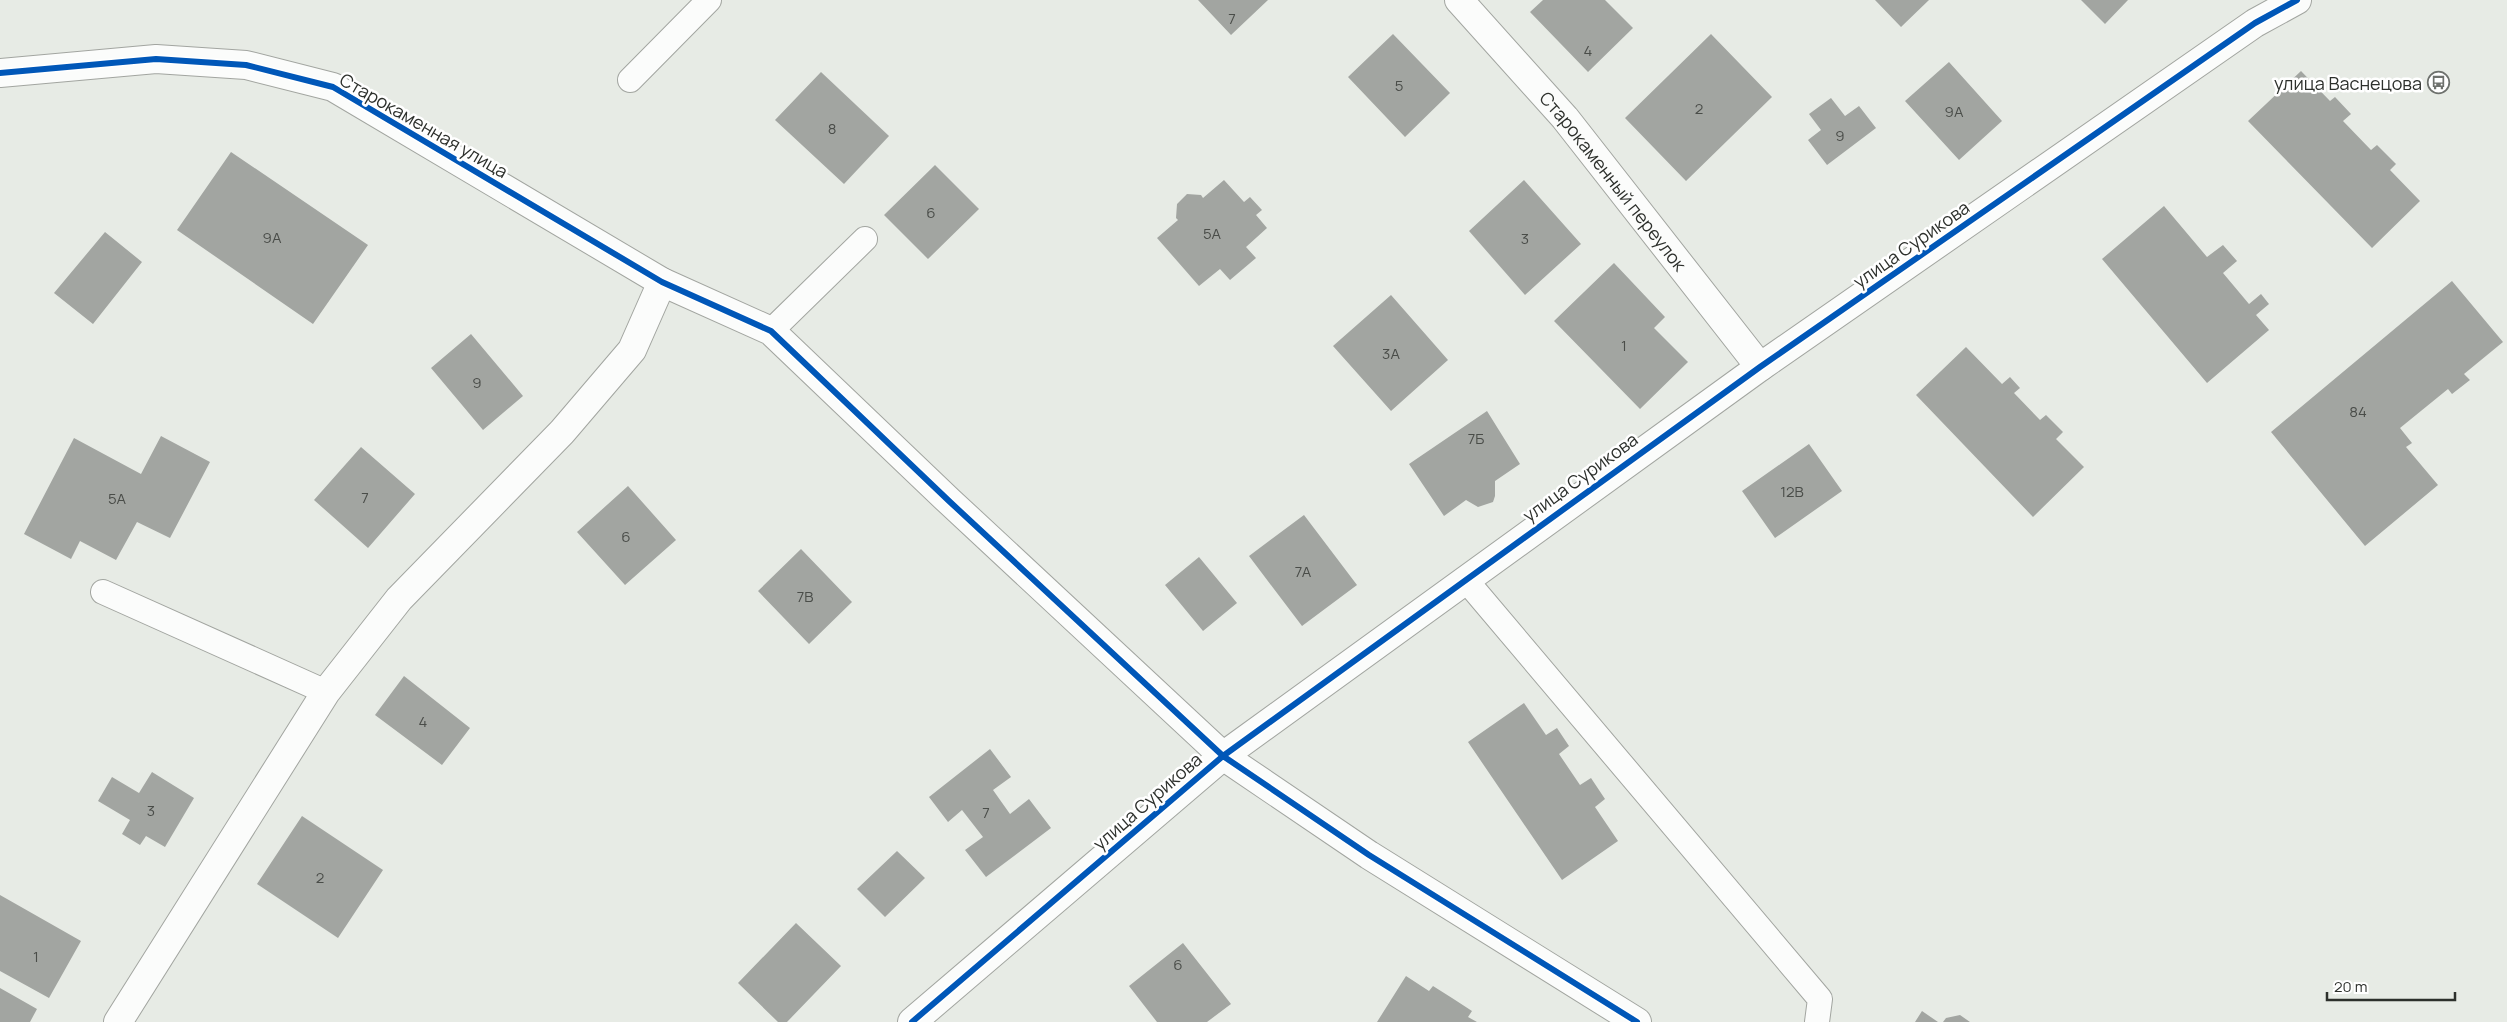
<svg xmlns="http://www.w3.org/2000/svg" width="2507" height="1022" font-family="Manrope,sans-serif">
<rect width="100%" height="100%" fill="#e7ebe5"/>
<path fill="#a2a5a1" d="M1198 0H1268L1231 35Z
M1543 0H1605L1633 28 1588 72 1530 12Z
M1875 0H1929L1901 27Z
M2081 0H2128L2105 24Z
M1393 34 1450 93 1405 137 1348 77Z
M1711 34 1772 97 1686 181 1625 118Z
M1949 62 2002 121 1959 160 1905 101Z
M2301 71 2330 101 2335 97 2351 114 2343 121 2371 150 2377 145 2396 164 2390 170 2420 201 2372 248 2248 121Z
M821 72 889 136 844 184 775 120Z
M1831 98 1845 116 1859 106 1876 128 1827 165 1808 140 1821 130 1809 114Z
M231 152 368 245 313 324 177 230Z
M935 165 979 209 928 259 884 215Z
M1224 180 1244 202 1250 197 1262 210 1256 215 1267 228 1246 247 1256 258 1230 280 1220 269 1199 286 1157 238 1178 220 1176 218 1177 204 1187 194 1201 195 1203 198Z
M1524 180 1581 244 1525 295 1469 231Z
M2164 206 2207 257 2223 245 2237 261 2223 273 2249 304 2261 294 2269 304 2256 315 2269 330 2207 383 2102 259Z
M105 232 142 262 93 324 54 293Z
M1614 263 1665 317 1654 328 1688 362 1640 409 1554 321Z
M2452 281 2503 342 2464 374 2470 380 2452 394 2448 389 2400 428 2412 443 2406 447 2438 485 2365 546 2271 432Z
M1391 295 1448 360 1391 411 1333 346Z
M471 334 523 396 483 430 431 368Z
M1966 347 2002 384 2010 377 2020 388 2014 393 2040 420 2046 415 2063 432 2056 439 2084 467 2033 517 1916 395Z
M1487 411 1520 464 1495 481V496L1493 502 1478 507 1466 500 1444 516 1409 464Z
M161 436 210 462 170 538 137 522 116 560 80 541 71 559 24 534 74 438 141 474Z
M1809 444 1842 491 1775 538 1742 491Z
M361 447 415 494 368 548 314 500Z
M628 486 676 540 625 585 577 532Z
M1304 515 1357 585 1302 626 1249 556Z
M801 549 852 602 809 644 758 591Z
M1199 557 1237 603 1203 631 1165 585Z
M404 676 470 728 442 765 375 715Z
M1524 703 1546 735 1557 728 1569 746 1559 754 1580 785 1591 778 1605 799 1595 807 1618 841 1562 880 1468 742Z
M990 749 1011 777 993 790 1010 814 1029 799 1051 828 986 877 965 850 983 837 962 810 948 822 929 797Z
M152 772 194 798 165 847 146 836 140 845 122 834 130 820 98 801 112 777 139 793Z
M302 816 383 870 338 938 257 884Z
M897 851 925 878 885 917 857 889Z
M0 895 81 941 49 998 0 971Z
M796 923 841 966 787 1022H778L738 983Z
M1183 943 1231 1004 1207 1022H1157L1129 986Z
M1406 976 1429 991 1433 986 1452 998 1472 1011 1468 1017 1477 1022H1377Z
M0 988 37 1009 30 1022H0Z
M1922 1011 1938 1022H1915Z
M1960 1015 1970 1022H1943L1946 1018Z"/>
<g fill="none" stroke-linecap="round" stroke-linejoin="round">
<defs>
<path id="lane" d="M630 80 709 0
M771 331 865 239
M1465 579 1820 999 1817 1022
M103 592 326 692"/>
<g id="street">
<path id="s1" d="M1459 0 1565 118 1760 367"/>
<path d="M0 73 156 59 246 65 333 87 662 282 771 331 949 501 1223 756 1369 855 1637 1022"/>
<path d="M118 1022 326 692 399 599 562 432 632 350 662 282"/>
<path d="M912 1022 1223 756 1760 367 2255 23 2297 0"/>
</g>
</defs>
<use href="#lane" stroke="#a2a5a0" stroke-width="26"/>
<use href="#street" stroke="#a2a5a0" stroke-width="30"/>
<use href="#lane" stroke="#fbfcfb" stroke-width="24"/>
<use href="#street" stroke="#fbfcfb" stroke-width="28"/>
<defs>
<path id="cycleway" d="M0 73 156 59 246 65 333 87 662 282 771 331 949 501 1223 756 1369 855 1637 1022
M912 1022 1223 756 1760 367 2255 23 2297 0"/>
</defs>
<use href="#cycleway" stroke="#fff" stroke-width="9"/>
<use href="#cycleway" stroke="#0057b8" stroke-width="6"/>
</g>
<defs>
<symbol id="bus-ring" viewBox="-11 -11 22 22"><circle r="9.5" fill="#fff" stroke="#6e716d" stroke-width="1.5"/><path d="M-5-6H5V4H4V6H2V4H-2V6H-4V4H-5ZM-3.5-4V0h7V-4ZM-3.5 1.2v1.5H-2V1.2ZM2 1.2v1.5H3.5V1.2Z" fill="#6e716d"/></symbol>
</defs>
<g fill-rule="evenodd">
<use href="#bus-ring" x="2426" y="70" width="25" height="25"/>
</g>
<g text-anchor="middle" dominant-baseline="central" stroke-width="5" stroke-linejoin="round" paint-order="stroke">
<g font-size="15" fill="#4a4d49">
<text x="1232" y="18">7</text>
<text x="1588" y="50">4</text>
<text x="1399" y="85">5</text>
<text x="1699" y="108">2</text>
<text x="1954" y="111">9А</text>
<text x="832" y="128">8</text>
<text x="1840" y="135">9</text>
<text x="931" y="212">6</text>
<text x="1212" y="233">5А</text>
<text x="272" y="237">9А</text>
<text x="1525" y="238">3</text>
<text x="1624" y="345">1</text>
<text x="1391" y="353">3А</text>
<text x="477" y="382">9</text>
<text x="2358" y="411">84</text>
<text x="1476" y="438">7Б</text>
<text x="1792" y="491">12В</text>
<text x="365" y="497">7</text>
<text x="117" y="498">5А</text>
<text x="626" y="536">6</text>
<text x="1303" y="571">7А</text>
<text x="805" y="596">7В</text>
<text x="423" y="721">4</text>
<text x="151" y="810">3</text>
<text x="986" y="812">7</text>
<text x="320" y="877">2</text>
<text x="36" y="956">1</text>
<text x="1178" y="964">6</text>
</g>
<g font-size="18" fill="#2d302c" stroke="#fff" text-anchor="end">
<text x="2422" y="83">улица Васнецова</text>
</g>
<g font-size="18" fill="#2d302c" stroke="#fff">
<text transform="translate(424 125) rotate(30)">Старокаменная улица</text>
<text stroke="none"><textPath href="#s1" startOffset="238">Старокаменный переулок</textPath></text>
<text transform="translate(1911 244) rotate(-35)">улица Сурикова</text>
<text transform="translate(1580 477) rotate(-36)">улица Сурикова</text>
<text transform="translate(1147 801) rotate(-41)">улица Сурикова</text>
</g>
</g>
<path d="M2327 992v8h128v-8" fill="none" stroke="#2d302c" stroke-width="2.5"/>
<text x="2334" y="992" font-size="15" fill="#2d302c" stroke="#ffffff" stroke-width="4" paint-order="stroke">20 m</text>
</svg>
